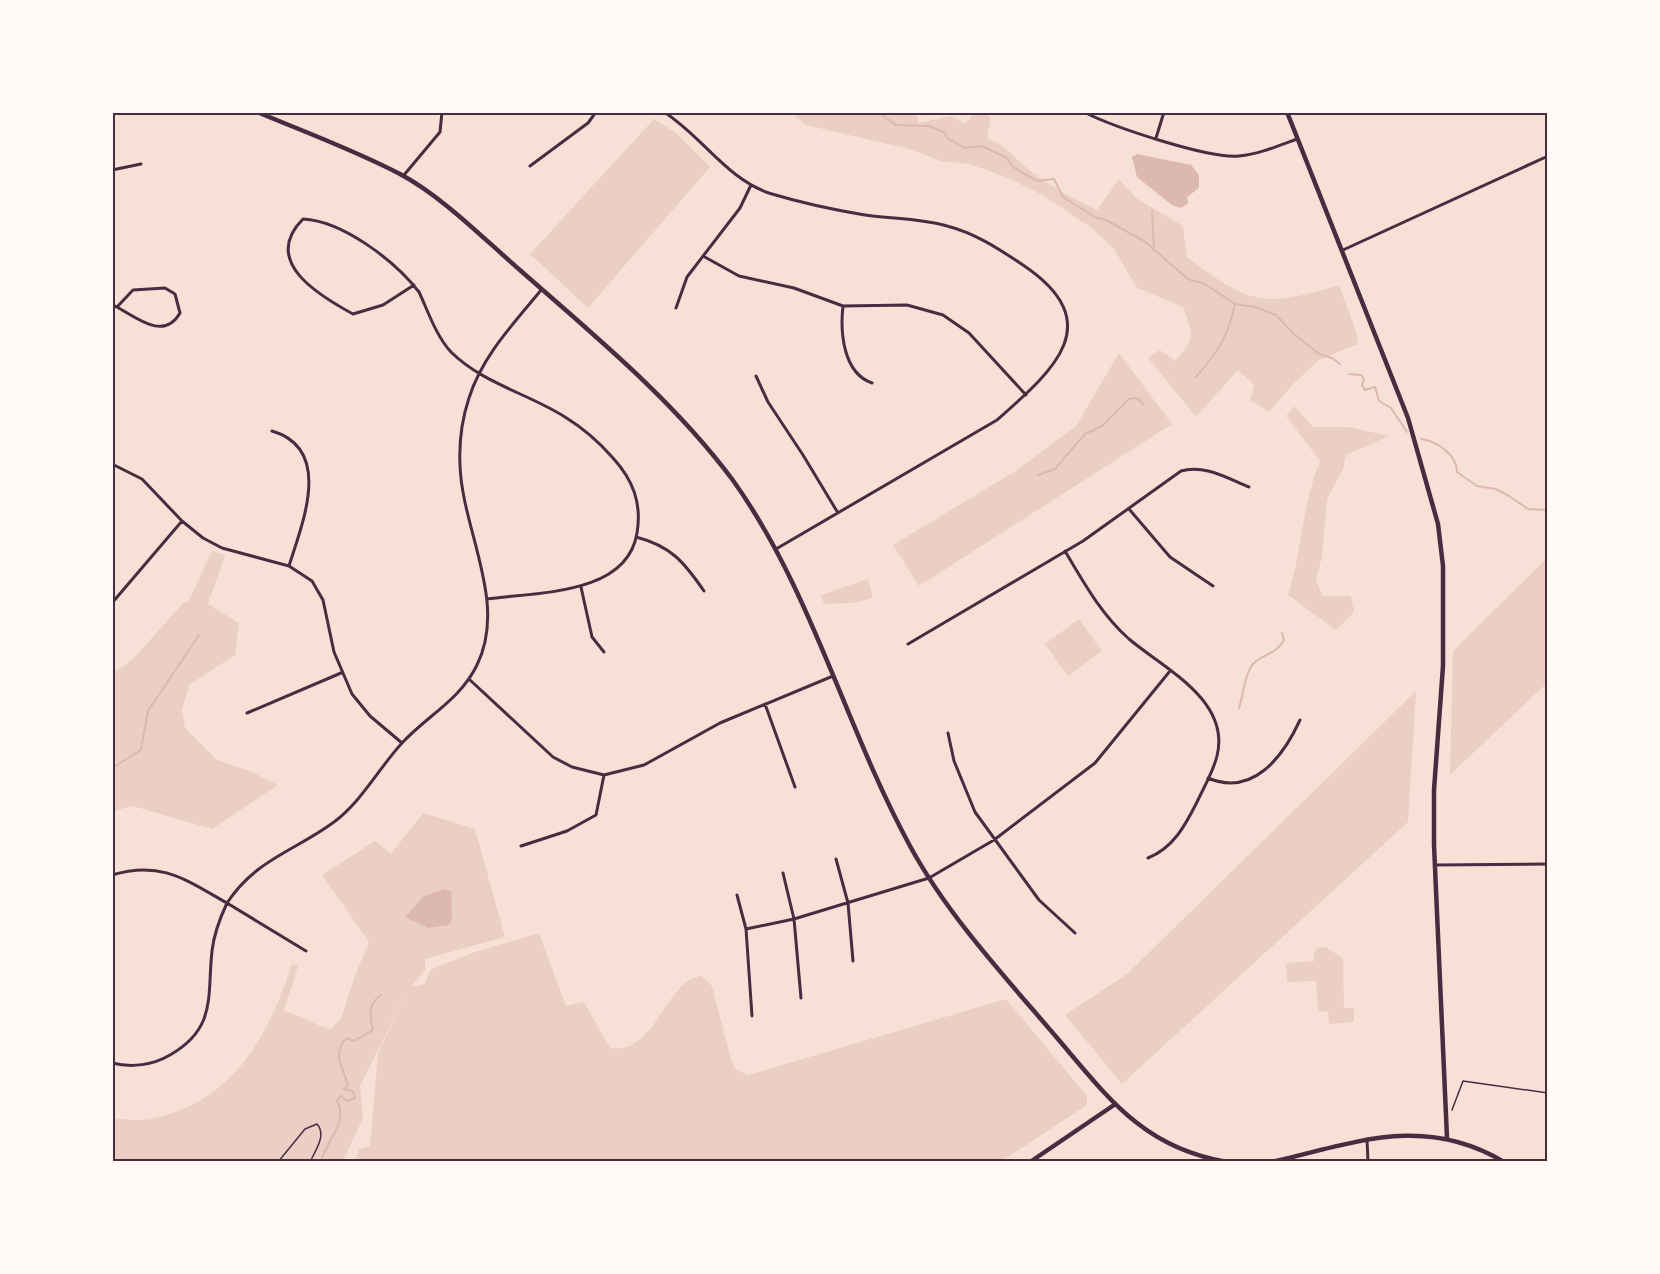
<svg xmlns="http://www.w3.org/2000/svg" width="1660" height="1274" font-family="Manrope,sans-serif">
<rect width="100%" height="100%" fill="#f7e1d7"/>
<path fill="#ebcfc5" d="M792 113H917L918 123 952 116 965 124 974 113H986L991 117 987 138C1009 147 1014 159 1032 172 1052 187 1074 199 1097 210L1119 179 1136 198 1183 226 1187 257C1250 305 1264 308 1339 285L1356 331 1358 344 1319 360 1294 383 1269 412 1250 400 1254 385 1238 370 1196 417 1148 358 1160 350 1175 361C1196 339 1193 334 1183 307L1137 288 1114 249 1093 229 1044 196 1006 177 969 164 941 161 909 149 806 125Z
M654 119 676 133 710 167 588 308 530 254Z
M1119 353 1172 424 919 586 893 545 1014 472 1076 426Z
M1294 406 1313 427H1349L1389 436 1346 455 1343 469 1327 499 1322 557 1316 579 1322 596H1351L1354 612 1336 630 1288 595C1302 551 1302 504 1320 461L1286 416Z
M212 551 225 555 208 604 239 623 235 655 189 685 182 710 185 728 217 760 252 772 278 785 212 829 133 806 113 811V673L133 659 184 602H188Z
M1547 558V683L1450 775 1453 651Z
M868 579 873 598 852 603 824 604 821 595Z
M1079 619 1102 651 1068 676 1045 644Z
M1416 691 1408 822 1122 1084 1065 1015 1127 974Z
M423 813 475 829 505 937 425 959V970L411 987 425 984 430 970 475 952 539 933 566 1006 584 1002 610 1048C648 1054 660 1005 684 984 688 980 695 978 701 975L712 986 732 1063 736 1070 748 1075 1006 999 1087 1096V1105L1002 1161H355L359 1149 370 1146 378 1053 408 990 360 1086 363 1118 343 1161 113 1162V1118C124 1119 138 1121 150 1119 233 1103 268 1037 292 964L298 966 284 1010 330 1030 341 1019 354 978 369 942 322 875 375 841 391 854Z
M1325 947 1343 958 1344 1008H1354V1022L1329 1024 1328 1011 1318 1012 1316 981 1287 982 1286 963 1314 961V952L1317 948Z"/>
<path fill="#dcb8b0" d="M1137 154 1191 165 1199 175V188L1187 197 1188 203 1181 208 1172 205 1137 177 1132 157Z
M444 889 451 891 452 919 449 925 428 928 405 917 424 896Z"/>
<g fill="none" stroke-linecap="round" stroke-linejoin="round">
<path stroke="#dcb8b0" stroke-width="2" d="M878 112 896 125 929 126 945 133 947 138 965 148 982 146 1007 158 1013 167 1037 181 1054 179 1063 197 1095 217 1106 220 1144 241 1188 279 1205 284 1235 304 1255 307 1276 315 1294 334 1319 354 1332 358 1340 364
M1152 211 1154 251
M1349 374 1361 375 1364 379 1362 385 1365 390 1375 387 1379 401 1391 408 1407 432
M1195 378C1219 350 1227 340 1235 304
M1421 439C1437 441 1457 455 1457 472L1477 486 1496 489 1509 496 1528 509 1548 510
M1038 475 1055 469 1085 434 1102 426 1129 399 1137 398 1144 405
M1239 708C1243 696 1245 672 1254 663 1265 653 1277 654 1284 640L1282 633
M112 768 141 750 148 711 199 635
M321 1162C326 1139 349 1125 337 1100L341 1096 347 1101 355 1098 353 1091 344 1089 348 1085C343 1069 331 1052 347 1038L354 1041 373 1030C370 1015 367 1005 381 995"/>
<path stroke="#4a2c40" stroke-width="1.5" d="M1452 1110 1463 1081 1548 1093
M145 1162H170
M278 1162 305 1129 317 1124C327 1135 315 1151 310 1162"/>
<path stroke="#4a2c40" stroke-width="3" d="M664 112C703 137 727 180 772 194 802 203 835 210 865 215 892 219 920 218 947 226 975 233 999 249 1023 265 1109 323 1054 370 997 420L776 549
M1084 112C1113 127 1209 159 1239 156 1259 154 1278 146 1297 139
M1156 138 1164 112
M530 166 588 123 596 112
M112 170 141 164
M404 175 440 132 442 112
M1343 250 1548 156
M703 256 739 276 794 288 843 306 907 305 943 315 969 333 1026 395
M414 285 383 305 353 314C318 295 261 261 303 219 343 221 395 261 419 292 428 311 436 336 451 352 482 383 529 394 565 417 583 428 599 442 613 458 633 480 642 503 637 533 627 596 535 592 487 599
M112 305 117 307C137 318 164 341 180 313L175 294 165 288 133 290 117 307
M843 306C840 332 843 373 872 383
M676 308 687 277 740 208 751 185
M756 376 768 402 803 455 838 513
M272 431C334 449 302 524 289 566
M112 464 142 479 182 521 203 538 222 548 289 566 312 581 323 600 334 652 352 694 370 716 402 743
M1129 509 1170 557 1213 586
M636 537C671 546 684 562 704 591
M1065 551C1084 583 1101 614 1129 639 1163 668 1231 700 1217 756 1213 772 1204 787 1197 802 1185 826 1173 848 1148 858
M581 587 592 637 604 652
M112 603 182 521
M908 644 1083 541 1181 471C1204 464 1227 478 1249 487
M470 680 553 757 572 767 604 775 644 765 720 723 833 676
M765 704 795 787
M247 713 341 673
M948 733 954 761 975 812 1039 900 1075 933
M1208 778C1253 797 1283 757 1300 720
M521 846 567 831 596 815 604 775
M836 859 848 903 853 961
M1435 865 1548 864
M783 873 794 919 801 998
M112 875C161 860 186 880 227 903 220 918 214 933 212 951 207 996 217 1028 170 1055 153 1065 132 1068 112 1063
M737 895 746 929 752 1016
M746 929 794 919 929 878 994 840 1095 763 1170 671
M306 951 227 903C256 859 295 851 334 822 362 801 379 768 402 743 428 715 460 700 477 665 508 602 462 530 460 465 459 443 462 419 469 398 482 356 514 323 542 289
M1367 1139 1368 1162"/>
<path stroke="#4a2c40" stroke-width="4.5" d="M1030 1162 1114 1105"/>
<path stroke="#4a2c40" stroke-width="4.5" d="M257 112C305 132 354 150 400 174 443 197 484 239 521 271 595 336 673 400 732 479 812 590 845 727 910 846 948 916 1006 978 1058 1039 1109 1099 1144 1148 1227 1162
M1287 112 1408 418 1438 524 1443 566V666L1434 790V845L1447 1138
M1272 1162C1354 1143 1424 1114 1504 1162"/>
</g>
<rect width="1660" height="1274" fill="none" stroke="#fffaf5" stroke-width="228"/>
<rect x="114" y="114" width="1432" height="1046" fill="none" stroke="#4a2c40" stroke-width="2"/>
</svg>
